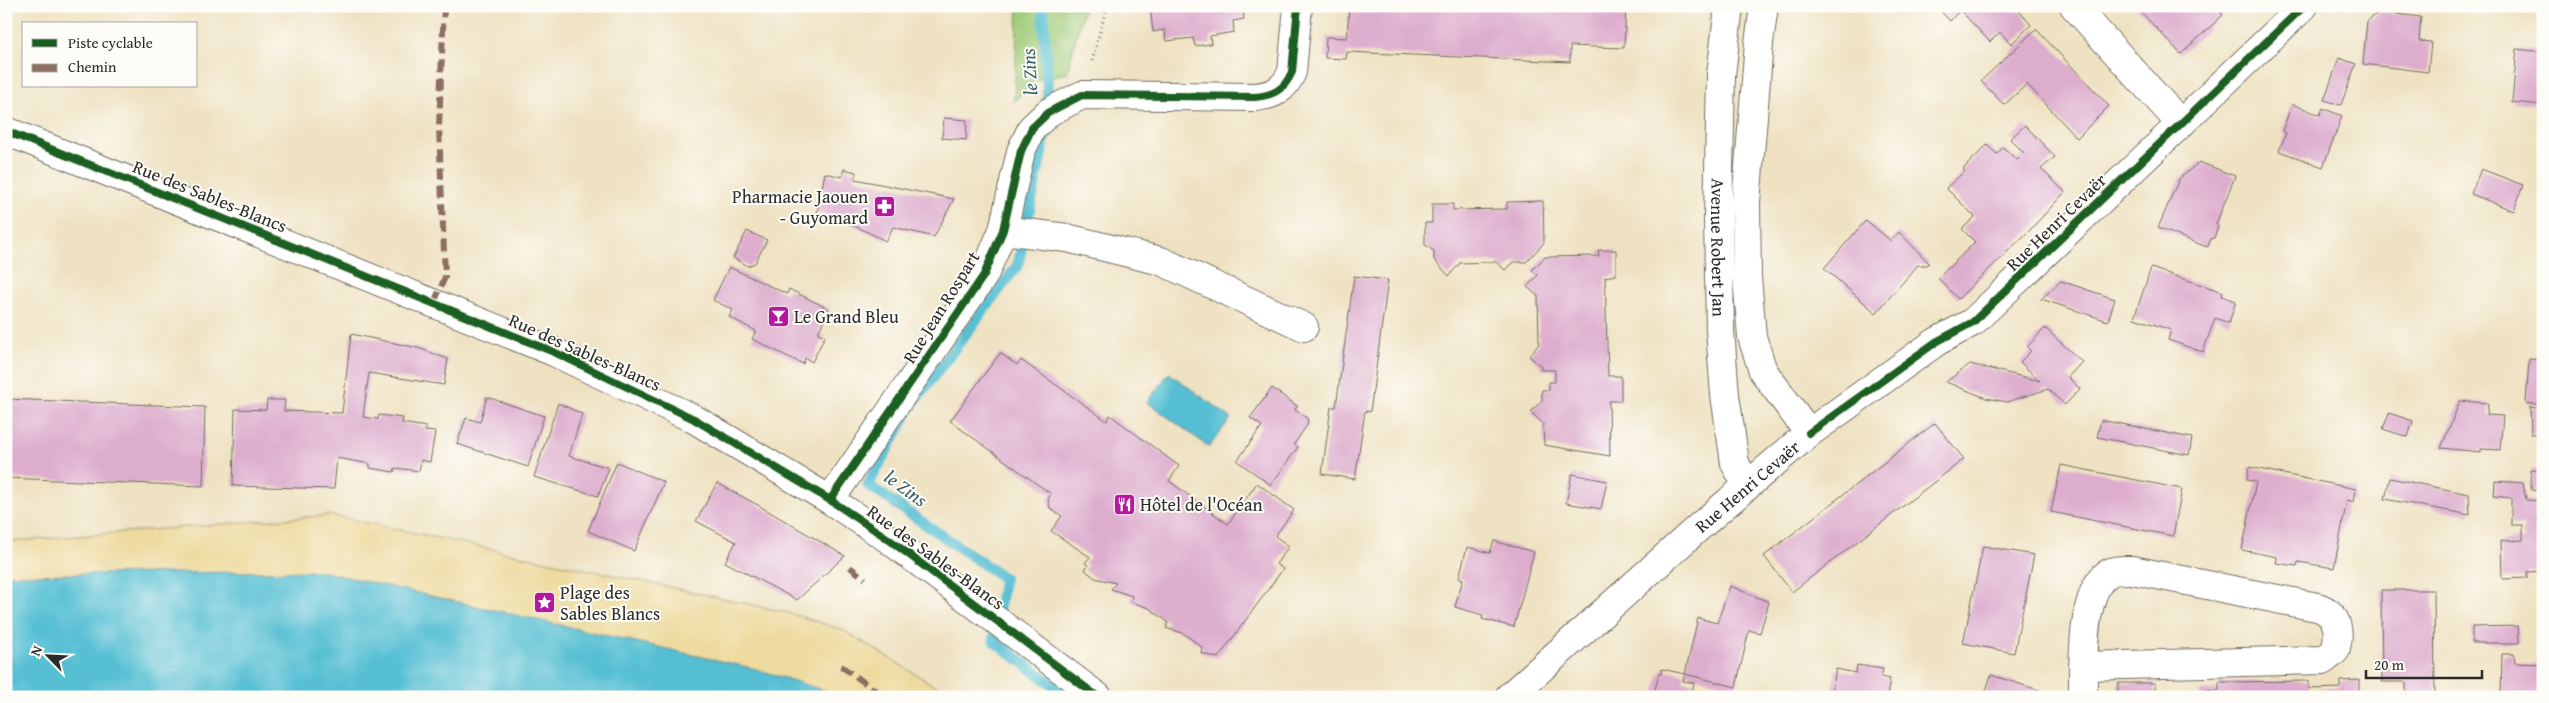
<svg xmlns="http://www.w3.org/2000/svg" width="2549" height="703" font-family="'Gentium Book Plus',serif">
<rect width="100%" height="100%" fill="#fdfcf7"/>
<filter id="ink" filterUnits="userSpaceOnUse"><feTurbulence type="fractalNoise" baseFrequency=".02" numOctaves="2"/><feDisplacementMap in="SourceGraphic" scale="10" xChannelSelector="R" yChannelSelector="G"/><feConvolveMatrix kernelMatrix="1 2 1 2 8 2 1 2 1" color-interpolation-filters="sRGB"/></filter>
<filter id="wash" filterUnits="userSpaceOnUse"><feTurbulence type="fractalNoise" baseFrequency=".0096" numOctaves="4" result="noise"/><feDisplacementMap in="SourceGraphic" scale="20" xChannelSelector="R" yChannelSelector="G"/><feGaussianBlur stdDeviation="1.12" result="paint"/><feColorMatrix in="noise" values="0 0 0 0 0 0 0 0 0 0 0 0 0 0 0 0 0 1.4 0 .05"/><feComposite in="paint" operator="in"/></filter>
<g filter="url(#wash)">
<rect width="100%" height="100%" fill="#efe2c2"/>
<path fill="#9fcb77" stroke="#657b51" d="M1018 6 1084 8 1067 73 1036 80 1014 102Z"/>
<path fill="#eeda9e" stroke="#8c8264" d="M330 515 786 612 843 630 953 697H6V542Z"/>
<path fill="#57bfd4" stroke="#417580" d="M1169 373 1231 418 1209 447 1147 402Z
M320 571 756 669 826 691 836 697H6V575Z"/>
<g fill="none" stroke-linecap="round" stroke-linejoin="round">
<path stroke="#57bfd4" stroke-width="11" d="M1043 6 1049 116 1018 265 911 406 868 485 1004 578 994 641 1069 697"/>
</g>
<g id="blocks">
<path fill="#ddadce" d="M1150 6H1243L1244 19 1233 21 1234 32 1210 36 1211 44 1195 46 1193 38 1166 41 1165 30 1153 32Z
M1349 6H1626L1624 48 1570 46V62L1347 52 1346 59 1325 58 1326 37 1347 38Z
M1936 6H2015L2031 25 2011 44 2000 32 1990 42 1960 10 1950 21Z
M2135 6H2216L2223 15 2181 54Z
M2379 12 2421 17 2419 41 2431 42 2428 72 2363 64 2367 21Z
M2036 29 2109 106 2077 138 2027 84 2004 105 1981 81Z
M2517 49 2543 52V105L2512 102Z
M2339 58 2356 64 2341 105 2324 100Z
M2292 104 2320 115 2323 108 2342 116 2323 167 2279 151 2286 133 2282 131Z
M944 118 967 120 966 140 942 138Z
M2025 125 2055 157 2041 169 2065 192 2029 231 1958 299 1938 278 1975 242 1962 229 1975 217 1946 188 1965 171 1963 169 1987 145 1997 154 2003 147 2017 160 2024 153 2010 139Z
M2199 162 2235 176 2216 224 2218 227 2214 238 2211 239 2207 247 2158 228 2179 179Z
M844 169 856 172 855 179 954 199 934 237 893 227 886 241 836 217 817 213 825 173 842 177Z
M2481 169 2523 185 2514 211 2471 194Z
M1543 201 1544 243 1526 262H1513L1505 270 1496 262 1460 263 1449 276 1434 260V251L1425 245V223H1432V204H1453V210L1507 209V202Z
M1866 220 1891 241 1899 232 1929 263 1927 265H1918L1876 313 1824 268Z
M747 231 767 240 755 263 748 266 733 258Z
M1598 250H1616V275L1605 277 1608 376H1621V401H1609L1610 456 1544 445 1543 424 1531 412 1542 400V390H1549V382H1555V370H1541V366L1529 356 1539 344 1538 296 1527 287 1538 275 1532 270 1545 257 1599 256Z
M729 267 787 294 789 289 829 309 818 333 825 336 812 362 805 358 803 364 752 339 756 331 729 317 733 310 713 300Z
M2151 268 2223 292 2222 296 2236 301 2229 323 2215 318 2203 352 2168 340 2171 330 2134 318Z
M1354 276 1388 280 1370 412 1365 411 1355 479 1322 474 1331 407H1336Z
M2061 281 2115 299 2108 321 2041 299Z
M2045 328 2082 362 2068 377 2080 389 2065 405 2048 389 2007 402 1986 398 1946 382 1970 364 2040 381 2020 362 2031 351 2027 347Z
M351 334 418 348 448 359 444 385 369 373 363 417 378 419 379 415 403 418 402 423 426 427 425 431 435 432 430 462 421 460 419 471 395 468 394 472 370 468V464L337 458 334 489 233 486 235 409 266 410 267 400H285L284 411 342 413Z
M1000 353 1017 365 1021 360 1107 421 1110 415 1179 466 1169 481 1228 524 1257 483 1294 510 1275 536 1289 546 1276 564 1283 569 1218 658 1201 653 1202 647 1183 633 1166 628 1168 622 1149 608 1131 602 1132 596 1111 589 1116 583 1095 578 1085 570 1088 565 1085 563 1090 557 1051 531 1062 516 1050 508 1048 499 1051 494 950 421Z
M2529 359 2543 360V405L2526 403Z
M1272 388 1297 406 1295 410 1307 418 1308 424 1294 444 1298 447 1271 485 1237 461 1262 426 1250 418Z
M487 397 544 416 528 467 457 444 466 418 480 422Z
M6 399 205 407 203 486 6 478Z
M2460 401 2488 403 2487 415 2503 416 2500 450 2481 449V452L2441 448Z
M558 403 582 414 569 456 609 468 598 496 534 477Z
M2530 407 2543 409V434H2531Z
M2389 413 2413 421 2408 437 2383 429Z
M2101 420 2192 438 2189 455 2097 437Z
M1935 423 1964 459 1792 592 1764 556Z
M617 462 664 482 634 551 588 531Z
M2061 465 2182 489 2173 536 2051 512Z
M2249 467 2356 489 2354 502 2347 500 2334 568 2298 562 2297 566 2276 563 2277 557 2242 550 2256 482 2247 480Z
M2531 469 2543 470V491L2531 490Z
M1572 474 1607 481 1601 509 1566 503Z
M2390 478 2469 494 2470 515 2385 499Z
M2495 481 2523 483 2526 500 2540 501 2538 523H2543V571L2527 572V578L2502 579 2501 541 2523 540V525H2511V498L2494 496Z
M717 483 756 504 845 556 797 600 725 562 736 542 696 521Z
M1494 541 1534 552 1514 627 1482 619 1483 615 1455 607 1463 579 1459 578 1467 547 1490 553Z
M1983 546 2034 555 2014 653 1963 643Z
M1730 586 1769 602 1760 633 1749 630 1736 687 1685 674 1698 618 1717 623Z
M2381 590H2434L2435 697H2406V682H2382Z
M2518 626 2519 643H2472V627Z
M2502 654H2514L2515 663 2543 664 2542 697H2501Z
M1857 665 1883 669 1881 677 1890 679 1887 697H1831L1836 669 1856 673Z
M1662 669 1685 674 1683 681 1694 683 1691 697H1643L1644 692 1654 694 1659 673 1661 674Z
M1991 675 2058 696V697H1984Z
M2359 680V697H2200V691L2219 690V682L2309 681V689L2340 688V681Z
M2118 683H2155V697H2118Z"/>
</g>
</g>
<g filter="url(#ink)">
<use href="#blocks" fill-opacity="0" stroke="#706b60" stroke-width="1"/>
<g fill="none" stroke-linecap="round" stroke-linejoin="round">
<defs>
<path id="minor" d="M2074 6 2181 124
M1003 230 1067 238 1161 261 1304 327
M1809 433 1936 342 1973 322 2304 6
M830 500 984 275 1003 230 1021 151 1032 128 1049 112 1082 95 1255 97C1274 95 1284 90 1292 72L1298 6
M2083 666 2324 660 2335 651C2341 632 2338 613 2317 607L2132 570C2123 570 2113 569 2106 575 2081 594 2083 667 2083 697"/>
<g id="major">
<path id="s1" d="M1729 6 1721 75 1718 218 1720 330 1725 395 1735 463 1747 486"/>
<path d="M6 131 554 352 694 419 830 500 887 538 1098 697"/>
<path id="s2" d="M1509 697 1699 527 1809 433 1763 371 1752 337 1747 277 1746 203 1759 43 1764 6"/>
</g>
</defs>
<use href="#minor" stroke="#706b60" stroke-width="30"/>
<use href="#major" stroke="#706b60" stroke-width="30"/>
<path stroke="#706b60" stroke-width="3" stroke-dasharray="1 4" stroke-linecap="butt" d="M1092 61 1107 6"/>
<use href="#minor" stroke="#fff" stroke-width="28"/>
<use href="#major" stroke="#fff" stroke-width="28"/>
<path stroke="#8d6e63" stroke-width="6" stroke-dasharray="12 6" stroke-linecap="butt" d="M434 303 445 277 439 127 444 6
M850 567 865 579
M841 666 885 697"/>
<defs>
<path id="cycleway" d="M6 131 554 352 694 419 830 500 887 538 1098 697
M1809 433 1936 342 1973 322 2304 6
M830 500 984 275 1003 230 1021 151 1032 128 1049 112 1082 95 1255 97C1274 95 1284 90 1292 72L1298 6"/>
</defs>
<use href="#cycleway" stroke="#fdfcf7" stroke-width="11"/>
<use href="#cycleway" stroke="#1b5e20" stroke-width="8"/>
</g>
</g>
<defs>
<symbol id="pharmacy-square" viewBox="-11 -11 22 22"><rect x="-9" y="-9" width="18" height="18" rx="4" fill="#b5179e" stroke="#fdfcf7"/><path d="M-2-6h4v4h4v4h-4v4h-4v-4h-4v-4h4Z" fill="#fff"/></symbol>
<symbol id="bar-square" viewBox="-11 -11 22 22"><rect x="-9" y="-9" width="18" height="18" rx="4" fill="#b5179e" stroke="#fdfcf7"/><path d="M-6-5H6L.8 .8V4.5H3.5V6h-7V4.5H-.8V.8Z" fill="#fff"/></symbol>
<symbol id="restaurant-square" viewBox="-11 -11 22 22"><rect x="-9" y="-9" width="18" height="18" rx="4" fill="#b5179e" stroke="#fdfcf7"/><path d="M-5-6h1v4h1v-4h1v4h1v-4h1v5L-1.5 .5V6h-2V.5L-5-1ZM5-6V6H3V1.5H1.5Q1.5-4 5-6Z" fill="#fff"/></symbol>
<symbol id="sight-square" viewBox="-11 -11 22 22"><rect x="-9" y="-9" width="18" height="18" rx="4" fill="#b5179e" stroke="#fdfcf7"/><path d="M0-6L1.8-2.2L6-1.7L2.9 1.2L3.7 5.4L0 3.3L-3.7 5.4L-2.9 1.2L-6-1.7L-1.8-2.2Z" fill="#fff"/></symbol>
</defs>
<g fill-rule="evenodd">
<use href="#pharmacy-square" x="872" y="194" width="25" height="25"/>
<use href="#bar-square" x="766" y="304" width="25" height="25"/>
<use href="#restaurant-square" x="1112" y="492" width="25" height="25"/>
<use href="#sight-square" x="532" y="590" width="25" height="25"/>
</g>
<g text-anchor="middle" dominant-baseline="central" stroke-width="4" stroke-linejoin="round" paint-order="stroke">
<g font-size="18" fill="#2b2b2b" stroke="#fdfcf7">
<text transform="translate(210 196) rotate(22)">Rue des Sables-Blancs</text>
<text transform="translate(2056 222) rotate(-44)">Rue Henri Cevaër</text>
<text stroke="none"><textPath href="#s1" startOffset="242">Avenue Robert Jan</textPath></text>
<text transform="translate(941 307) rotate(-58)">Rue Jean Rospart</text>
<text transform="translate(585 352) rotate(24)">Rue des Sables-Blancs</text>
<text stroke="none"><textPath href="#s2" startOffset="318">Rue Henri Cevaër</textPath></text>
<text transform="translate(936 557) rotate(36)">Rue des Sables-Blancs</text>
</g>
<g font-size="18" fill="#2b2b2b" stroke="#fdfcf7" text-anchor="start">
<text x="868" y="196" text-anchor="end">Pharmacie Jaouen<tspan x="868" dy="21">- Guyomard</tspan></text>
<text x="794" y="316">Le Grand Bleu</text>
<text x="1140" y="504">Hôtel de l'Océan</text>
<text x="560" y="592">Plage des<tspan x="560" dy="21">Sables Blancs</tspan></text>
</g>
<g font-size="19" font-style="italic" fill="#3a5f66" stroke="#fdfcf7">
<text transform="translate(1029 72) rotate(-93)">le Zins</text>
<text transform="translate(906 488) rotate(36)">le Zins</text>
</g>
</g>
<rect width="2549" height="703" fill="none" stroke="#fdfcf7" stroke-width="25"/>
<rect x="22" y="22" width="175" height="65" fill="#fdfcf7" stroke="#a9a8a5"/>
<rect x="32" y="39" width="25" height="8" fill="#1b5e20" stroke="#a9a8a5"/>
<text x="68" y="48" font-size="15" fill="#2b2b2b">Piste cyclable</text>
<rect x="32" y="64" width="25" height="8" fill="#8d6e63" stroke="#a9a8a5"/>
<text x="68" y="72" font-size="15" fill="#2b2b2b">Chemin</text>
<g transform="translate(48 656) rotate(294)" stroke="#fdfcf7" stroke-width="4" paint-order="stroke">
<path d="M0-4L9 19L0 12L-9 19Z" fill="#2b2b2b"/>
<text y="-8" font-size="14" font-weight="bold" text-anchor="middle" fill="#2b2b2b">N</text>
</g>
<path d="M2366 670v8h116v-8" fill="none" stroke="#2b2b2b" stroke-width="2.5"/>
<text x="2374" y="670" font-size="15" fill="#2b2b2b" stroke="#fdfcf7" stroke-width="4" paint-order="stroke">20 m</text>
</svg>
